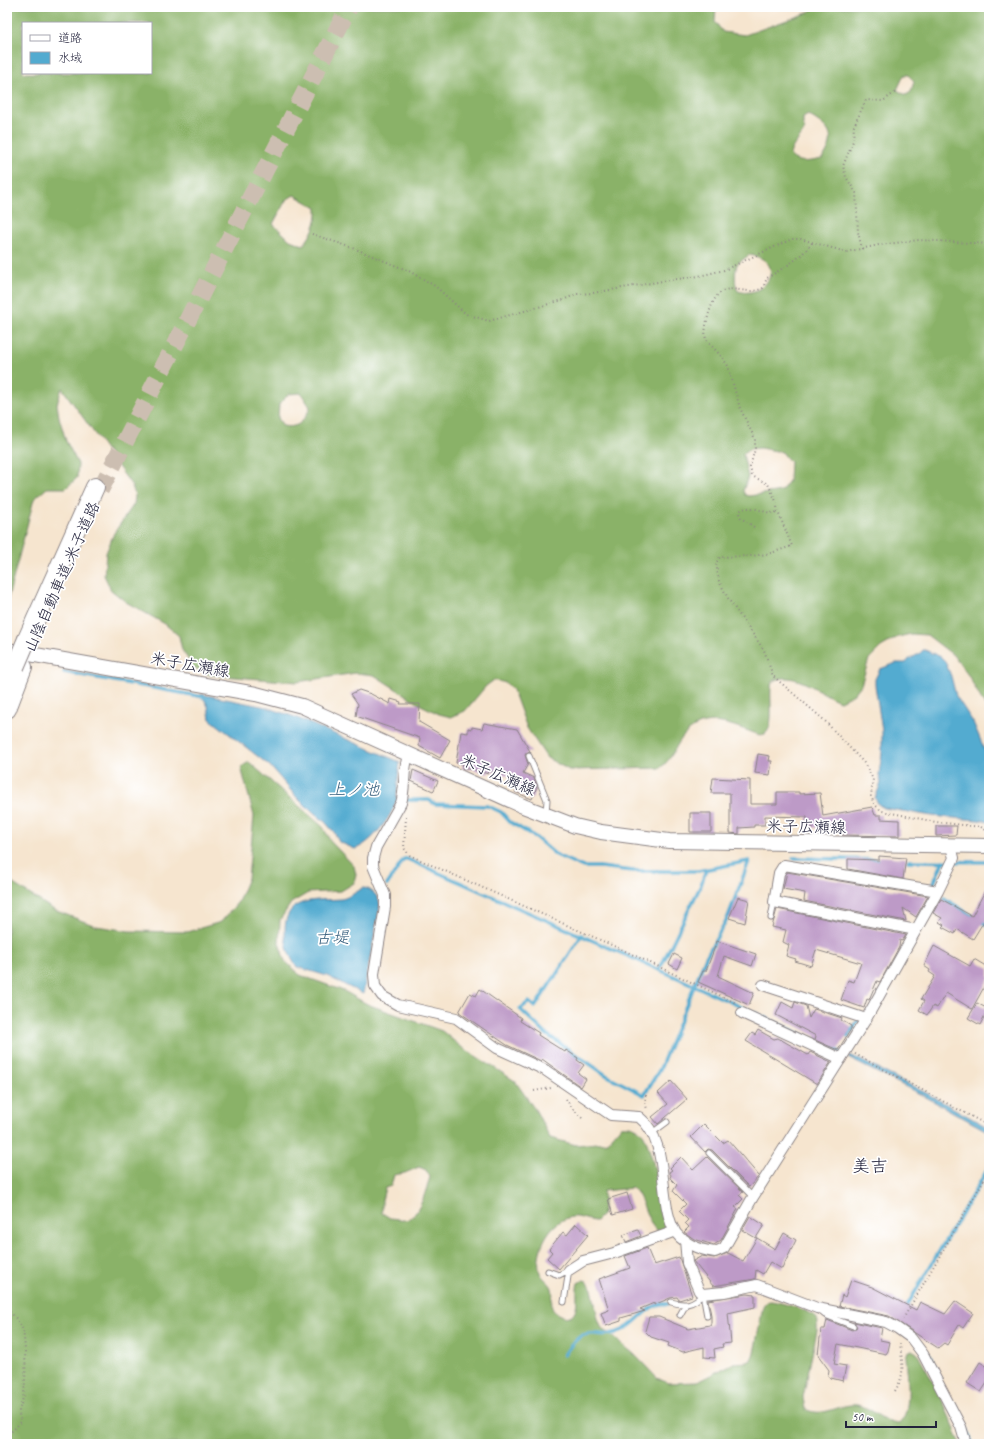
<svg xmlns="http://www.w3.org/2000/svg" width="996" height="1451" font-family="Caveat,'Klee One',sans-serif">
<rect width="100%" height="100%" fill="#fff"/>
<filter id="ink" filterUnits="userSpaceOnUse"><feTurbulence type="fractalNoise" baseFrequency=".025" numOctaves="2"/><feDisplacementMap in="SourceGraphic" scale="8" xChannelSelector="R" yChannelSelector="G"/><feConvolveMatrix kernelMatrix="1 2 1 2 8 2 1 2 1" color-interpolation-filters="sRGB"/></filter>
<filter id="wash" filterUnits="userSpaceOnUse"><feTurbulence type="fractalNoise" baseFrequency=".012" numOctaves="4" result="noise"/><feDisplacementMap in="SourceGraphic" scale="16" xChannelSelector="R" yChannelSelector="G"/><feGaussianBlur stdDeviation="0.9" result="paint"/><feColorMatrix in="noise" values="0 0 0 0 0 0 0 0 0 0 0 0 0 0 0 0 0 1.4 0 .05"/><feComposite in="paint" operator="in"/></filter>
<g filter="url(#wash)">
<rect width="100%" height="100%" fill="#f6e5cf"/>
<path fill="#8ab268" stroke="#566a52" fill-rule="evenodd" d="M7 7H716L715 22 723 32 745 35 807 13 816 7H989V713L968 675 953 655 927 635 911 634 898 637 881 647 869 659 861 685 854 694 840 701C820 694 793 668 772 682 768 696 776 725 765 734L760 735C733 726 704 710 682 738 673 750 673 758 660 768L569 770 547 758 527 728 513 690 506 683 494 680 486 686 465 711 451 717 439 714 421 705 374 675 356 673 297 682 210 675 193 667 182 650 179 636 165 624 126 602 111 590 104 575 106 553 114 533 134 504 135 495 132 486 62 388 57 404 59 417 66 441 78 464 77 478 66 488H47L34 499 7 602ZM23 23H151V73H23ZM904 75H908L914 81 911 92 906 95 897 90ZM808 115C830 128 838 136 822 159 812 161 797 165 790 155 792 144 801 139 805 129L803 126V118ZM294 195 317 208C318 221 312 236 303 245L290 240 273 224 286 200ZM749 255C789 260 766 300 738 291 734 284 735 272 737 264ZM301 393 310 407C305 421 298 429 283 426L278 418 279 404 289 394ZM760 448 782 452 790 462 789 481 781 491 749 496 745 495 743 491 748 477 743 454 749 449Z
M249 762 323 827 331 842 354 866 356 875 354 883 341 891 308 893 291 903 280 920 279 943 285 961 300 975 344 991 367 1004 442 1031 460 1046 515 1081 536 1111 550 1138 576 1145 607 1142 621 1126C630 1125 637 1127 643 1134 650 1143 667 1217 666 1228L660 1232C647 1228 644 1197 633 1188L603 1191V1214L596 1221C588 1221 580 1216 572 1217 550 1220 536 1249 539 1269 540 1277 547 1280 551 1286 557 1297 544 1308 560 1315 564 1317 568 1317 572 1315 580 1308 575 1292 578 1283L583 1280 587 1281 592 1289 598 1319 601 1327 634 1354 657 1378 668 1383 697 1382 734 1363 748 1362 751 1360 754 1353 763 1306C765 1303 766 1301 770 1301 777 1301 811 1311 814 1316 818 1320 817 1326 817 1331L803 1397 805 1409C824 1419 839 1403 857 1405 873 1407 882 1423 899 1424 913 1410 907 1374 906 1356L908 1352 912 1350 917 1353 940 1395 961 1444H7V880L54 910 96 926 129 931 187 932 221 922 238 902 248 878 254 816 241 767ZM419 1167 426 1170 430 1177C425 1192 422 1210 408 1220L390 1218 382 1213V1200L385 1188 391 1186 394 1175 405 1173Z"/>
<path fill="#53abd0" stroke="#3a6686" d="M923 650H925L941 657 945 661 951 676 956 696 973 722 989 760V821L932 816 884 808 879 805 875 798 881 783 879 775 882 752V731L875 685V679L880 669 896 663H906C910 656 918 657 923 650Z
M201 694 266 707 295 717 400 762C398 775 398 788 396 800 393 816 371 844 355 849L339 842 334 832 325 822 298 799 270 766 210 719 208 706Z
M363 888C372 888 380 898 380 906L363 994 327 976 297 967C289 957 285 944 285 932 284 895 317 901 341 899 348 898 356 892 363 888Z
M850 1055 928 1094 989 1128V1132L926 1097 848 1058Z"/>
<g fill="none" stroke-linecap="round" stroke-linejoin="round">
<path stroke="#53abd0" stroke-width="3.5" d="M64 672 204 697
M391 800H429L435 804 488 806 501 812 510 822 535 837 556 855 583 867H600L633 871H698L749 861 728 917 706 957 660 1069 644 1095 606 1075 546 1034 520 1009 529 1002 535 1007 582 935
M793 858 882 860
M908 861 989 862
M387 885 404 859H407L680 979 840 1052
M933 885 943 861
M944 898 975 918
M980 921 989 926
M659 970 701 885 706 870
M848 1037 858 1021
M905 1309 989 1167
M929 1354 935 1366
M564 1355C589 1317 594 1344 623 1330 640 1322 647 1302 668 1304
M956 1407 965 1424 972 1444"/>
</g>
<g id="blocks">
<path fill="#bd9ac7" d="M359 690 371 694 390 704 391 699 401 702 400 704H420L419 722 450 740 440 758 419 746 420 738 356 716 358 704 351 694Z
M484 723 517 729 531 753 527 752 525 755 528 764 523 773 534 778 537 787 532 799 515 792 518 787 510 784 514 777 489 771 488 774 473 769H462L463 764 456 763 461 732 468 733V728L472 729V727L482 729Z
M758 754 770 756 769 761H772L770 775 755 773Z
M413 770 438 781 434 790 433 791 411 781Z
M713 778 750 780V804H777V792H799V794L820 793 823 816 872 807 875 815H881V819L899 820V836L842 835V829H837L838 826 807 828V817L765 816V825H754V827L739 828V834L730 833V793H711Z
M690 813H711V832H690Z
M936 826H957L956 835 936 836Z
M879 856 906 858 903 879 848 869V859L879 860Z
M787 872 928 896 916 917 903 908 906 921 804 901 805 893 783 889Z
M989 883V924L984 921 973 939 957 929 955 934 942 927 944 925 939 922 942 918 933 913 941 899 972 916Z
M738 897 749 900 745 923 729 918Z
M777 909 906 935 902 941 900 940 899 947 880 982 877 981 871 995 869 1000 867 999 864 1008 841 1000 848 980 854 982 861 963 816 950 811 966 795 961 796 959 786 956 789 945 783 942 786 930 772 927Z
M717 941 756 954 752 966 724 956 718 976 754 993 749 1005 698 982 703 971H706Z
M934 946 970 966 974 959 989 968V978L972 1009 946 993 937 1008 933 1006 927 1015 919 1010 924 1001 921 999 935 976 929 972 930 970 924 966Z
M674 954 682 958 677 969 669 964Z
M480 989 521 1018 520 1021 539 1033 538 1035 541 1037 565 1052 566 1050 578 1058 577 1060 584 1065 578 1073 586 1079 581 1087 542 1059 541 1061 507 1045 459 1012 470 993 476 996Z
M782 1002 793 1008 795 1002 806 1006 809 1018 814 1009 842 1018 841 1020 851 1026V1029L838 1050 815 1040 816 1036 776 1015Z
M977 1003 988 1009 980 1025 968 1018Z
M758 1030 774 1039 778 1038 808 1055 810 1052 831 1062 817 1084 746 1041 752 1033 755 1035Z
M671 1081 687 1099 658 1124 652 1117 668 1104 658 1093Z
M704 1124 723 1143 728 1140 759 1176 749 1187 712 1150 708 1149 705 1152 691 1137Z
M681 1157 693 1170 707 1157 743 1192 739 1195 743 1199 735 1207 738 1209 721 1240 714 1245 694 1239 684 1232 689 1227 685 1223 688 1220 679 1211 686 1204 673 1191 677 1185 670 1178 671 1175 669 1172 672 1170 670 1168Z
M627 1193 632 1209 613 1215 608 1199Z
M750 1216 764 1225 756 1238 742 1230Z
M576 1224 588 1235 559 1269 547 1258 552 1252 549 1249 563 1232 567 1235Z
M638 1230 641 1236 626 1242 623 1235Z
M784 1233 796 1240 782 1269 770 1262 763 1274 756 1270 755 1279 713 1286 693 1261 702 1256 714 1258 728 1253 743 1261 757 1238 775 1249Z
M647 1248 654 1265 679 1257 692 1296 679 1300 677 1297 670 1298 654 1305V1303L640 1309 645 1311 621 1318V1321L606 1326 601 1313 609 1310 599 1279 630 1268 625 1256Z
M851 1280 872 1287 916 1310 920 1302 945 1314 955 1301 973 1313 963 1328 959 1325 947 1345 944 1343 938 1348 889 1316 839 1306 842 1295 845 1297Z
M747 1294 755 1295V1307L728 1313 731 1343 722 1344 723 1347 714 1349 715 1358 704 1357V1347L683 1352 668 1346 669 1343 651 1337 645 1331 649 1317H659L688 1329 710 1325 711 1323V1315L708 1300Z
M827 1320 852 1330 857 1327 854 1322 882 1328 880 1340 890 1342 888 1351 886 1354 838 1344 834 1364 846 1366 843 1381 831 1378 828 1376 829 1370 818 1355 821 1329H825Z
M980 1362 989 1368V1380L981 1392 967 1383Z"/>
</g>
</g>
<g filter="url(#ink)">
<use href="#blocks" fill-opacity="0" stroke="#8c8485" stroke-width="1"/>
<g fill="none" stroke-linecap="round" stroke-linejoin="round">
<path stroke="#ccbeb1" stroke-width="18" stroke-dasharray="18 9" stroke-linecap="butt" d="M100 490 349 7"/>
<defs>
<path id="service" d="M529 756 547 800 546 813
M771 918 774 902
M652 1133 667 1122
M709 1153 753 1197
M548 1271 559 1275 569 1270
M703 1294 707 1316
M564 1302 569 1270
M671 1302C685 1306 693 1305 703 1294
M819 1310 825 1315 853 1326
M680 1315 685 1306"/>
<path id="minor" d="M409 753C402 770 406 787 401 803L376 847 373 858V866L385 895V907L374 974 375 986 382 996 398 1005 456 1018 497 1048 545 1070 611 1115 639 1117C670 1141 658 1196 673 1228 680 1243 700 1250 715 1252L724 1248 753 1197 866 1019 938 891 954 858 951 846
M916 930 774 902 779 873 784 865 938 891
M763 985 866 1019
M742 1013 841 1059
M685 1240 687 1263 699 1291 702 1294 724 1292 757 1285 817 1308 886 1322 897 1328 911 1338 923 1354 961 1427 966 1444
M569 1270 583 1261 614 1253 670 1233 674 1229"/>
<path id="secondary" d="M7 650 256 694 302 706 523 806 575 826 601 832 669 841 989 846"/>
<path id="motorway" d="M27 639 95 487
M7 709 23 667"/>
</defs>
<use href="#service" stroke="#8c8485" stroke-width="7"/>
<use href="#minor" stroke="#8c8485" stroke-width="12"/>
<use href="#secondary" stroke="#8c8485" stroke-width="16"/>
<use href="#motorway" stroke="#8c8485" stroke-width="20"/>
<path stroke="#8c8485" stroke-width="2" stroke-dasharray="1 3" stroke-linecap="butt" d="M312 234 353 248 409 271 435 286 466 314 489 321 563 300 577 294 593 293 663 281 699 276 724 270 792 239H801L846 252 879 245 919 240 989 244
M812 243C800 259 783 268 767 278L763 288C742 299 722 273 710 310 707 319 704 330 706 340L722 357 728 366 740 408 755 439V449L750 467 752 476 768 484 776 501 778 512 792 546 768 554 750 556 720 557 716 563 719 581 729 600 764 650 773 676 824 720 864 763 873 779 871 796 874 804 882 811 936 822 981 827 989 832
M862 249 858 232 856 193 846 177 843 166 853 141 854 126 866 100 883 101 897 91
M754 527 741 518 739 513 741 510C753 503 765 516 778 512
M406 817 404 848 409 855 625 951 738 1004
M855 1054 989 1126
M534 1091 551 1088
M646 1095 645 1102 647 1109
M566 1099 572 1108 583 1119
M7 1309C13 1315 21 1323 23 1331 26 1348 26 1376 24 1393 22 1408 16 1406 21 1422L7 1436
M903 1319 989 1171
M895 1391C906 1373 902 1364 900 1344"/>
<use href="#service" stroke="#fff" stroke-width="5"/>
<use href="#minor" stroke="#fff" stroke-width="10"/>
<use href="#secondary" stroke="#fff" stroke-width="14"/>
<use href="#motorway" stroke="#fff" stroke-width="18"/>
<defs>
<path id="motorway-bridge" d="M15 667 27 639"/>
</defs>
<use href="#motorway-bridge" stroke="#8c8485" stroke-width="20" stroke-linecap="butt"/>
<use href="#motorway-bridge" stroke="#fff" stroke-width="18"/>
</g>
</g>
<g text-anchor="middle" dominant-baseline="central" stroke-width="3.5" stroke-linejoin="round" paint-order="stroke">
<g font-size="16" fill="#22223b" stroke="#fff">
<text transform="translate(62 577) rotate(-66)">山陰自動車道;米子道路</text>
<text transform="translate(190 665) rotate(10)">米子広瀬線</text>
<text transform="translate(498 775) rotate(24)">米子広瀬線</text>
<text transform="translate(806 827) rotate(1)">米子広瀬線</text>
</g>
<g font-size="17" font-style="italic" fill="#38607e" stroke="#fff">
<text x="354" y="789">上ノ池</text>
<text x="332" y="937">古堤</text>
</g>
<g font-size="18" fill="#22223b" stroke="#fff">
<text x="870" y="1166">美吉</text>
</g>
</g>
<rect width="996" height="1451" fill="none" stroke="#fff" stroke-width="24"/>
<rect x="22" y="22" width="130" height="52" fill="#ffffff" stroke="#a7a7b1"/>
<rect x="30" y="35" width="20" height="6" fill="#ffffff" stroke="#a7a7b1"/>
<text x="58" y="42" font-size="12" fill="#22223b">道路</text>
<rect x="30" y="52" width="20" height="12" fill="#53abd0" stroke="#a7a7b1"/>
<text x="58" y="62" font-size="12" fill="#22223b">水域</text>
<path d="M846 1421v6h90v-6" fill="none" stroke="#22223b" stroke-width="2"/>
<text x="852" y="1421" font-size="12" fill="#22223b" stroke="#ffffff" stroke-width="3" paint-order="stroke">50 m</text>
</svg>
